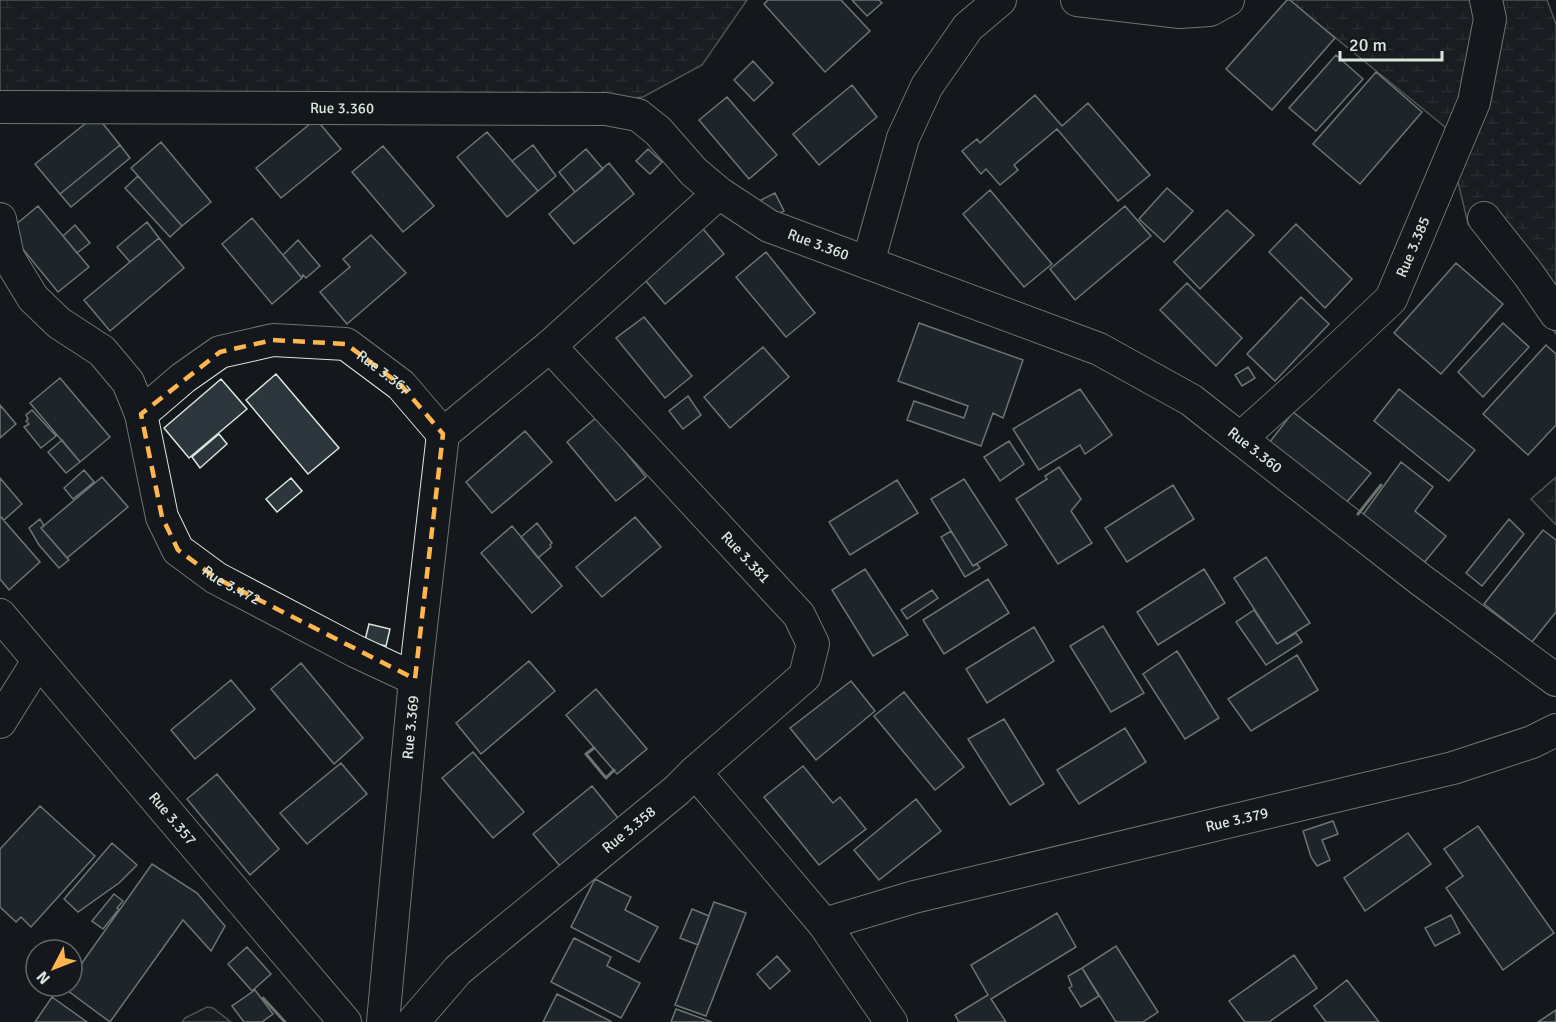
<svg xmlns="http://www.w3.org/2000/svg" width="1556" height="1022" font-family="Signika,sans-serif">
<defs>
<pattern id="wetland-marsh" width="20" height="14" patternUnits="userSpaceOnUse" patternTransform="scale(1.5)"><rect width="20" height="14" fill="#202428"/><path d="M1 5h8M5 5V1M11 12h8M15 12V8" fill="none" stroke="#404447"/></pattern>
</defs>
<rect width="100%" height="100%" fill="#14181c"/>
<path fill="#202428" stroke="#939e99" stroke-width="1.5" d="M207 1007 213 1008 231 1022H182L185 1018Z"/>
<path fill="url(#wetland-marsh)" stroke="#939e99" stroke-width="1.5" d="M0 0H747L702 65 643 97 537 107 0 99Z
M1289 0H1547L1556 24V334L1468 224 1445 127Z
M1556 477V525L1531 499Z"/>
<path fill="#2c363c" stroke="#d8e6dc" stroke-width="1.5" d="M768 0H841L870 31 825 72 764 4Z
M852 0H879L882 3 867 16Z
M1287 0H1290L1335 38 1272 110 1226 69Z
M1336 55 1363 79 1316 131 1289 108Z
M753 61 773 83 754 101 734 80Z
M1376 72 1422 112 1360 184 1313 144Z
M852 85 877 117 819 165 793 134Z
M1035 95 1062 126 1088 103 1150 175 1118 201 1057 129 1014 165 1018 170 1000 185 986 169 981 174 962 151 977 139 980 143Z
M727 97 777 155 749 179 699 120Z
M96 115 120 145 60 194 35 164Z
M316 119 341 149 281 198 256 168Z
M487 132 538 191 507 217 457 157Z
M161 142 211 202 182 226 131 168Z
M120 145 130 158 71 207 60 194Z
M533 145 556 176 538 191 512 161Z
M383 146 434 206 403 232 352 172Z
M586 149 603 169 575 192 559 172Z
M648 149 662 162 650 174 636 161Z
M609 163 634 194 574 244 549 214Z
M138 176 182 226 170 237 125 188Z
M1167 188 1193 211 1164 242 1139 219Z
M990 190 1052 264 1024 287 963 214Z
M775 193 784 211 770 218 761 200Z
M38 206 89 267 58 292 8 231Z
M1125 206 1151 236 1075 300 1050 269Z
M1227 210 1254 235 1200 289 1174 262Z
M252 218 302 278 272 304 222 244Z
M147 222 159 238 130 262 117 247Z
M699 224 724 254 665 304 640 274Z
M1296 224 1352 279 1325 308 1269 252Z
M75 225 90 243 77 253 63 236Z
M371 235 406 273 347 324 320 292 350 267 343 259Z
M159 238 184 268 110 331 84 300Z
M298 240 320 266 306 278 303 275 302 278 283 255Z
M766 252 815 313 786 337 736 277Z
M1456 263 1503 304 1441 374 1394 333Z
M1187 283 1242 338 1216 366 1160 310Z
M1301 297 1329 324 1275 381 1247 354Z
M644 317 692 376 665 398 616 338Z
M919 323 1023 360 1003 418 993 413 981 446 907 420 914 401 964 418 968 406 898 381Z
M1503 323 1529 347 1483 397 1458 372Z
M1546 345 1556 354V425L1528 455 1483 414Z
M763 347 789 377 730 428 704 397Z
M1248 367 1255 378 1242 386 1235 375Z
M276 374 339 448 308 474 246 400Z
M60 378 110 437 80 462 30 403Z
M221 379 247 409 189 458 164 428Z
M1080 389 1112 435 1085 454 1080 445 1039 470 1013 429Z
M1399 389 1475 450 1449 481 1374 421Z
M688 396 701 415 683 429 669 411Z
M0 405 16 424 0 438Z
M32 410 56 436 41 448 24 427 29 424 26 421 28 419 26 415Z
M1293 412 1371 473 1346 503 1269 443Z
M597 417 646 477 616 501 567 442Z
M525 431 552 462 492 513 466 482Z
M219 434 227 444 200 468 192 457Z
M62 440 80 462 66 473 48 452Z
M1009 441 1024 464 1000 481 984 457Z
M1401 462 1433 487 1415 511 1446 536 1423 564 1362 516Z
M1059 467 1081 499 1071 511 1092 543 1058 564 1016 499 1047 479 1045 476Z
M84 470 94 482 73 499 64 488Z
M102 477 128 507 67 558 41 528Z
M0 478 22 504 4 520 0 516Z
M291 478 302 491 277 512 266 499Z
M964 479 1007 545 973 566 931 499Z
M897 480 918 513 850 555 829 522Z
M1173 485 1194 519 1127 562 1105 528Z
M0 516 40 562 9 590 0 579Z
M635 517 661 547 602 597 576 567Z
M40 519 44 526 41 528 69 560 59 568 39 545 29 528Z
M1509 519 1524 534 1482 586 1466 573Z
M537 523 552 543 550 545 551 547 538 558 521 537Z
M512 526 562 586 532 613 481 553Z
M1543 530 1556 540V612L1532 642 1484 604Z
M951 531 973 566 977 564 980 568 965 577 941 537Z
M1266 557 1310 623 1277 644 1234 578Z
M865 569 908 635 873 656 832 590Z
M1204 569 1225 603 1158 645 1137 612Z
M988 579 1009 613 944 654 923 620Z
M932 590 938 598 907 619 901 610Z
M1254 610 1277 644 1296 633 1302 642 1266 665 1236 622Z
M369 624 390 629 386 646 377 644V646L365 640Z
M1103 626 1144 693 1111 712 1070 646Z
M1034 627 1054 661 987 703 966 669Z
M1177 651 1219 718 1185 739 1143 674Z
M1297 655 1318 690 1251 731 1228 699Z
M529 661 555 691 481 754 456 723Z
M301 663 363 738 334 764 271 689Z
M231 680 255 709 195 759 171 730Z
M851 681 875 711 816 760 790 728Z
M596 689 647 749 617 774 566 715Z
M904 692 964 767 935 790 874 716Z
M1004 719 1044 784 1010 805 968 739Z
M1125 728 1146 762 1079 804 1057 770Z
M473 752 524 812 493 838 442 778Z
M341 763 367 794 307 844 280 813Z
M803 766 833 803 840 797 866 829 819 865 764 797Z
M217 774 279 849 250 875 187 799Z
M592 786 618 818 560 866 533 834Z
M916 799 941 831 879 880 854 850Z
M40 806 95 856 31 927 21 917 16 922 0 907V849Z
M1333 821 1338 834 1322 840 1330 860 1317 866 1311 857 1303 831Z
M1478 826 1554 933 1503 970 1446 888 1463 876 1444 849Z
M1408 833 1431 864 1365 911 1344 878Z
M112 843 137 865 119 883 78 912 64 899Z
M152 864 197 893 225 926 211 951 183 920 110 1022 64 988 66 986H72V977Z
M595 879 631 897 625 910 658 927 639 962 571 927Z
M114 894 123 901 117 908 119 909 103 929 92 921Z
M714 902 746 913 706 1016 675 1005Z
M692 909 709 916 698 945 680 938Z
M1057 913 1076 947 991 999 1006 1022H959L955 1015 988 995 971 965Z
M1451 915 1460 933 1435 946 1425 928Z
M574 938 611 957 607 966 640 983 621 1018 551 982Z
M1116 946 1158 1012 1143 1022H1116L1082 968Z
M247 947 271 974 252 991 228 964Z
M1294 955 1317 988 1269 1022H1245L1229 1001Z
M777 956 790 971 770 989 757 974Z
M1082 968 1099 996 1081 1007 1069 988 1072 986 1068 976Z
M1347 980 1379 1022H1326L1314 1006Z
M255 990 273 1014 262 1022H244L232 1006Z
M557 994 612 1022H543Z
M52 997 87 1022H35Z
M676 1009 712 1022H671Z
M1556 1010V1022H1538Z"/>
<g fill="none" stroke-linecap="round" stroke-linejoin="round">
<defs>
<g id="minor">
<path d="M1077 0 1180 12 1210 10 1228 0"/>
<path id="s1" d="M0 107 606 109 638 115 658 131 694 172 719 193 769 226 1099 349 1191 400 1421 580 1556 680"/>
<path d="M1484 218 1529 275 1556 314"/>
<path id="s2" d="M0 219 8 257 33 298 59 323 102 351 128 382 141 414 183 378 220 352 273 340 346 344 401 385 443 434 550 346 719 193"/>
<path d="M868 263 903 138 927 86 968 27 1000 0"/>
<path id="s3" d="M550 346 799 615 813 644 805 676 695 772"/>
<path id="s4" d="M141 414 162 517 178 550 216 578 355 651 415 679"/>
<path id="s5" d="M1241 438 1302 383 1391 299 1474 102 1490 19 1486 0"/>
<path id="s6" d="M0 615 345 1022"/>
<path d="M0 722 38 661"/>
<path id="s7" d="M824 924 914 897 1453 768 1532 742 1556 730"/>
<path id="s8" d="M383 1022 415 679 443 434"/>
<path id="s9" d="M413 1022 458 970 677 790 695 772 824 924 891 1022"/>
</g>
</defs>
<use href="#minor" stroke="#d8e6dc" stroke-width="34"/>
<use href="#minor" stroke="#14181c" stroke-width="32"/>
<path stroke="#d8e6dc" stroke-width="3" d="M1358 514 1381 485
M594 748 586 754 606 778 614 770
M263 998 285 1022"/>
</g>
<path d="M0 0H1556V1022H0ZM273 340 346 344 401 385 443 434 415 679 216 578 178 550 162 517 141 414 220 352Z" fill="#14181c" fill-opacity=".55" fill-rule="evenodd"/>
<path fill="none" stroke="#ffb74d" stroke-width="4.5" stroke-dasharray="12 8" stroke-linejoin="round" d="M273 340 346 344 401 385 443 434 415 679 216 578 178 550 162 517 141 414 220 352Z"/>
<g text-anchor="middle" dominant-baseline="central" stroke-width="4.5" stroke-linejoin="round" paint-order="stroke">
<g font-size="15" fill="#d8e6dc" stroke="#14181c">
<text stroke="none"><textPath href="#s1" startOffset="342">Rue 3.360</textPath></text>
<text stroke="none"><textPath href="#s1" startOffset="864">Rue 3.360</textPath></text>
<text stroke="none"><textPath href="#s5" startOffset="261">Rue 3.385</textPath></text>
<text stroke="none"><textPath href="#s2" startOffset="525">Rue 3.367</textPath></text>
<text stroke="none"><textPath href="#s1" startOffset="1350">Rue 3.360</textPath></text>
<text stroke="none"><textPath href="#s3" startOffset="288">Rue 3.381</textPath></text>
<text stroke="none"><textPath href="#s4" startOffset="206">Rue 3.472</textPath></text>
<text stroke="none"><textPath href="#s8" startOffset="296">Rue 3.369</textPath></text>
<text stroke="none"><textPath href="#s6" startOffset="267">Rue 3.357</textPath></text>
<text stroke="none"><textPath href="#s7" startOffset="426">Rue 3.379</textPath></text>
<text stroke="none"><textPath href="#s9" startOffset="290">Rue 3.358</textPath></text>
</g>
</g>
<g transform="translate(54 968) rotate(228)"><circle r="28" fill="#14181c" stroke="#626a69" stroke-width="1.5"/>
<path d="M0-4.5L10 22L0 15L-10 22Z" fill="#ffb74d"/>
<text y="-9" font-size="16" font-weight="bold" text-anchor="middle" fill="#d8e6dc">N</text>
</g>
<path d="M1340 51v9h102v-9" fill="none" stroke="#d8e6dc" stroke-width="3"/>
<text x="1349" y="51" font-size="18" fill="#d8e6dc" stroke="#14181c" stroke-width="4.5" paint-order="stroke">20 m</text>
</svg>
